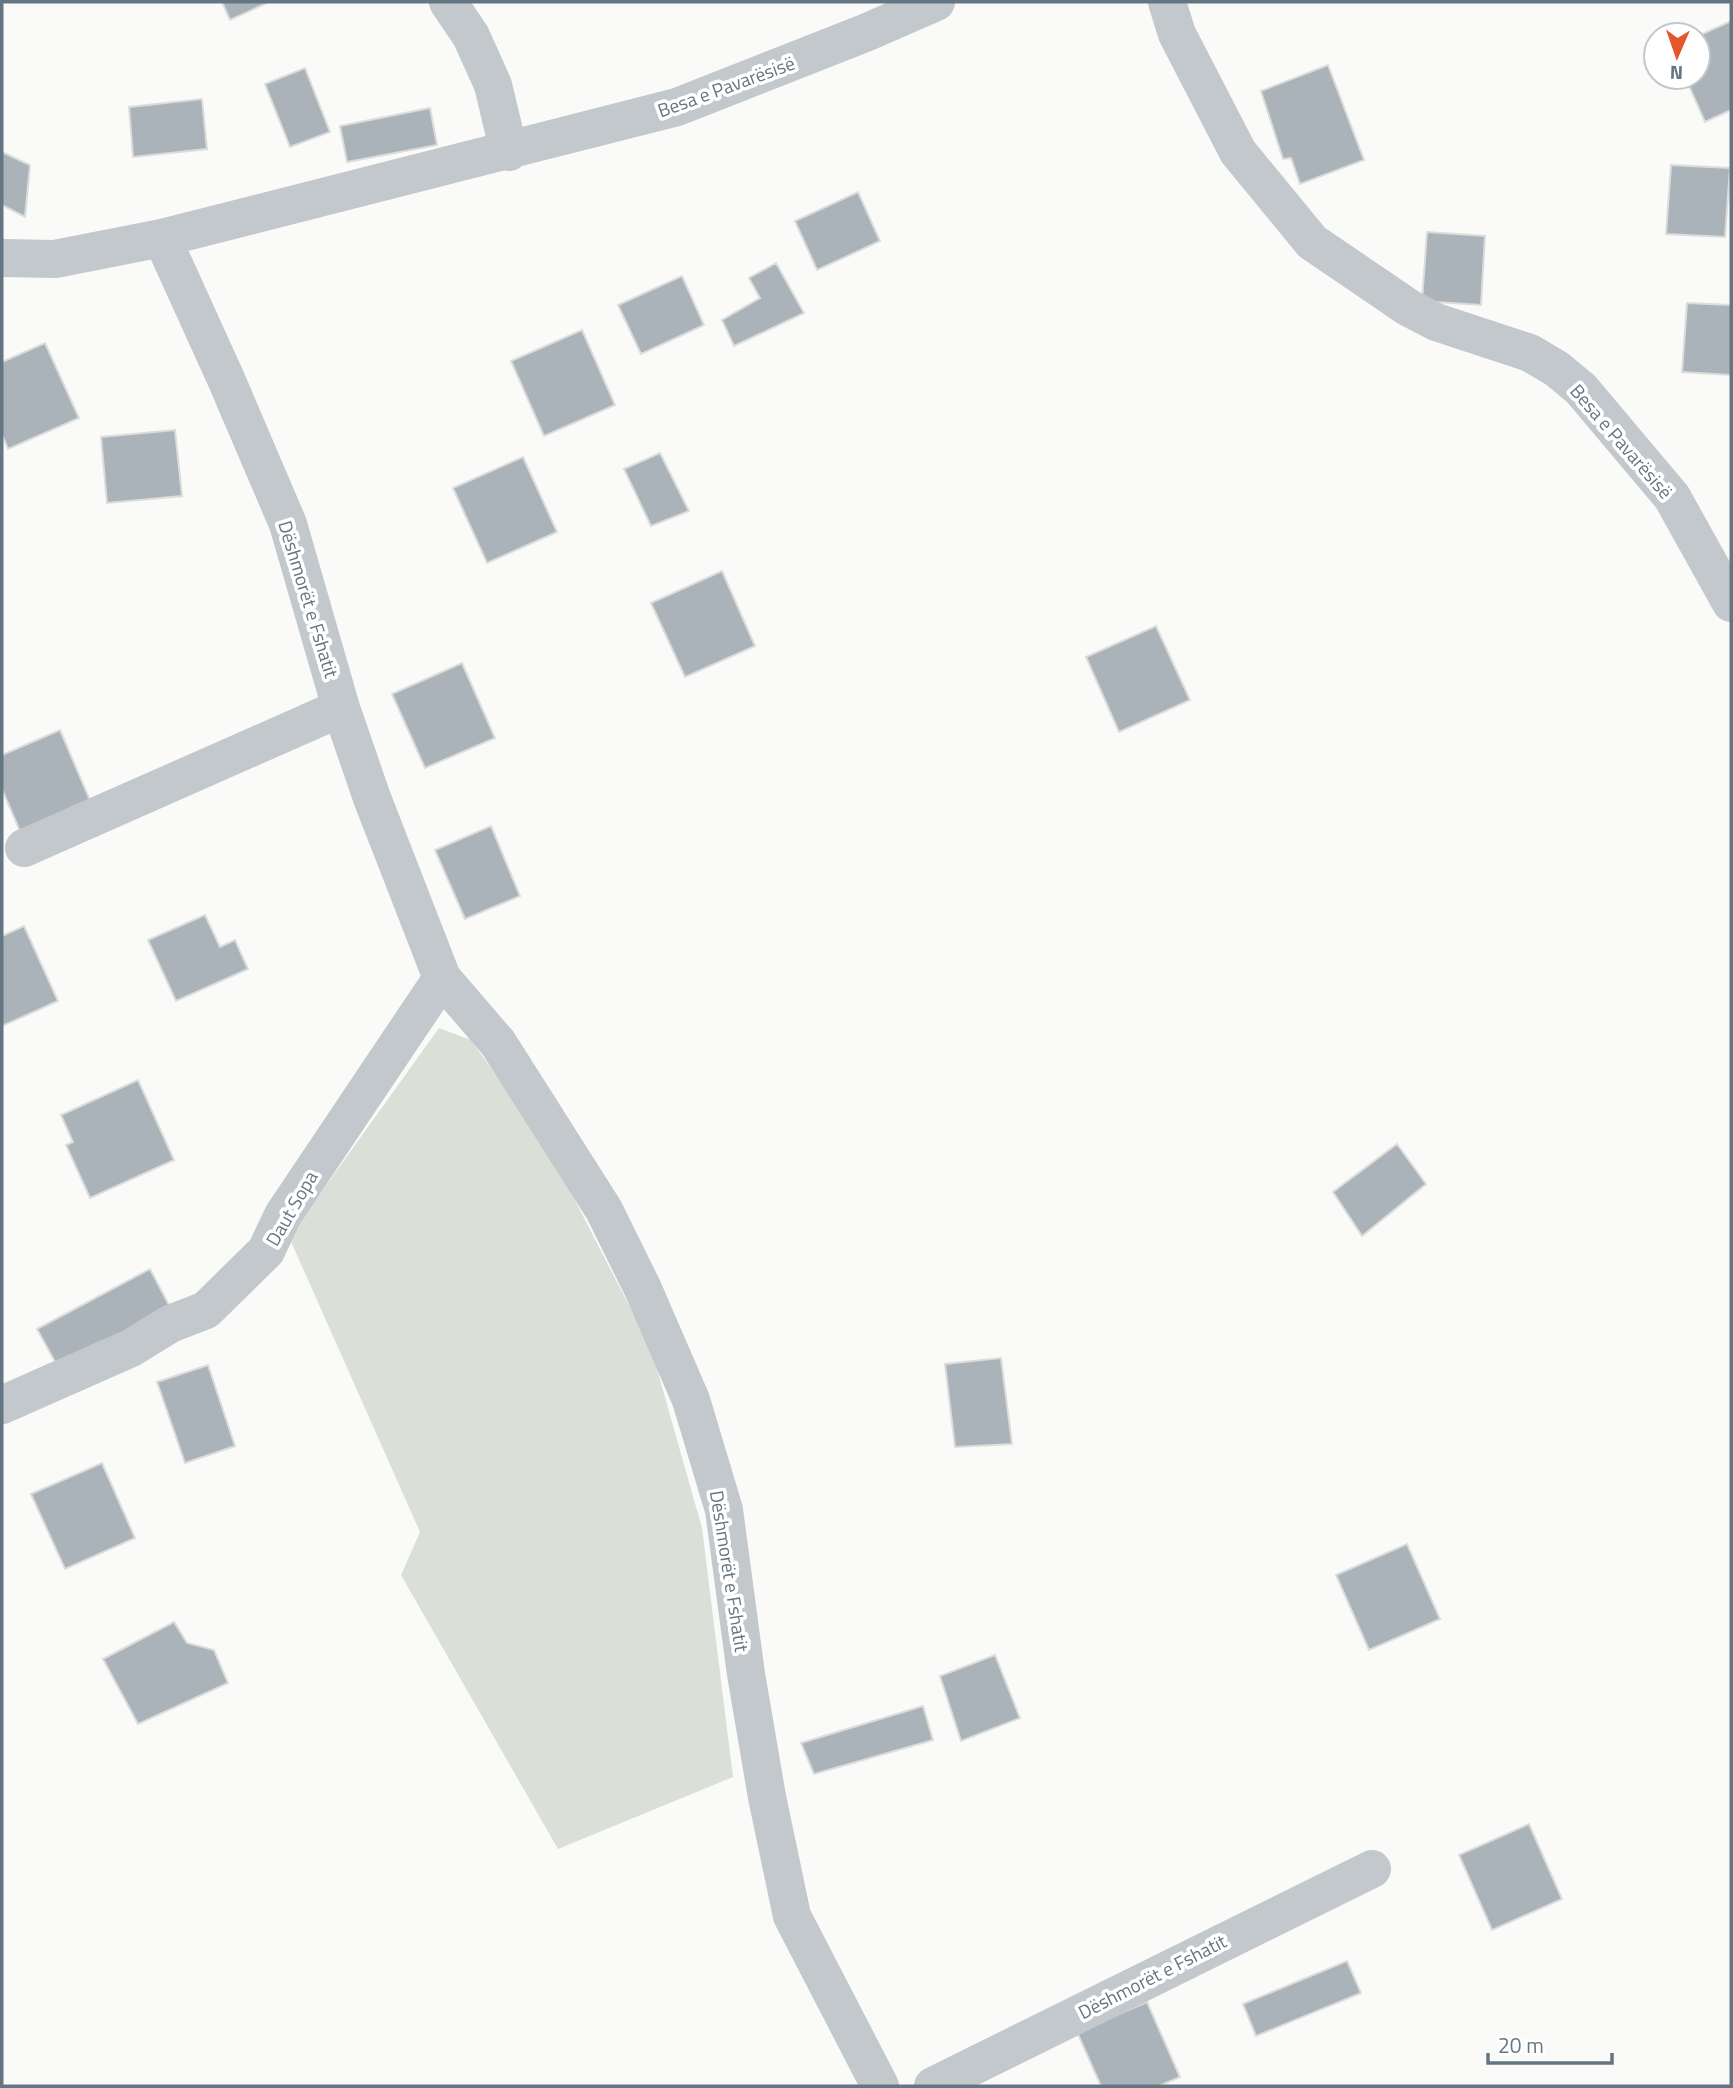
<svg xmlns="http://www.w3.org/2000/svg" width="1733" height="2088" font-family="'Titillium Web',sans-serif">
<rect width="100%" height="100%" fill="#fafaf8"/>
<path fill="#dadfd7" d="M439 1028 471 1040 548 1148 651 1348 702 1528 733 1777 558 1849 401 1575 420 1532 289 1237Z"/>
<path fill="#aab3b9" stroke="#dcdcda" stroke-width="2" d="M222 2H269L230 20Z
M1731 21V110L1705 122 1685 77H1698V36Z
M1328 65 1364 160 1300 184 1291 158 1283 159 1261 91Z
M305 68 330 132 290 147 265 84Z
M202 99 207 149 133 157 129 107Z
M430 108 437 145 347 162 340 126Z
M2 152 30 165 25 217 2 205Z
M1671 165 1730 168 1725 237 1666 234Z
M858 192 880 241 817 270 795 221Z
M1427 232 1485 236 1481 305 1422 301Z
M776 263 804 313 734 346 722 320 760 298 749 278Z
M682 276 704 325 641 354 618 305Z
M1687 303 1731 305V375L1682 372Z
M582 330 615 405 544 436 511 361Z
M45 343 79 418 8 449 2 434V362Z
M175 430 182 496 107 503 101 437Z
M660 453 689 511 651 526 624 469Z
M523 457 557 532 487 563 453 488Z
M722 571 755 646 685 677 651 603Z
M1156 626 1190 700 1119 732 1086 657Z
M462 663 495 738 425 768 392 694Z
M60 730 92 805 22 836 2 789V755Z
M491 826 520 896 465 919 435 850Z
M205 915 220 947 235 940 248 969 176 1001 148 940Z
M24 926 58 1001 2 1026V936Z
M138 1080 174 1160 90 1198 66 1145 73 1142 61 1115Z
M1397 1144 1426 1184 1362 1236 1333 1192Z
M150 1269 171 1309 59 1369 37 1329Z
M1001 1358 1012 1444 955 1447 945 1364Z
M208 1365 235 1446 185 1463 157 1382Z
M102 1463 135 1538 65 1569 31 1494Z
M1407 1544 1440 1619 1369 1650 1336 1575Z
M174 1622 187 1643 214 1650 228 1683 138 1724 103 1659Z
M995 1655 1020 1718 961 1741 940 1676Z
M923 1706 933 1740 814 1774 801 1743Z
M1529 1824 1562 1899 1492 1930 1459 1855Z
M1347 1961 1361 1993 1256 2036 1243 2004Z
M1147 2002 1180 2077 1159 2086H1101L1077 2032Z"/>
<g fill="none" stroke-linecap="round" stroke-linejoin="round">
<path stroke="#c3c8cc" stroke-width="38" d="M448 2 471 36 493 85 509 152
M1167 2 1177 34 1238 152 1312 242 1409 308 1436 322 1530 353 1557 369 1581 389 1672 497 1731 603
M2 258 55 259 162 238
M24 848 341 708
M2 1405 131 1348 170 1324 206 1310 266 1251 283 1215 442 978
M880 2086 792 1916 767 1797 746 1674 724 1510 691 1400 643 1289 604 1210 498 1043 442 978 372 798 341 708 288 524 226 379 162 238 677 107 865 33 936 2
M933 2086 1372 1869"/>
</g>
<g text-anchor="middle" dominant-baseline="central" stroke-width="7" stroke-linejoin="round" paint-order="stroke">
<g font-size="19" fill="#657683" stroke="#fff">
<text transform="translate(726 86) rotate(-20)">Besa e Pavarësisë</text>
<text transform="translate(1622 441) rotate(49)">Besa e Pavarësisë</text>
<text transform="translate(309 599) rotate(73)">Dëshmorët e Fshatit</text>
<text transform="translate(291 1208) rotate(-60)">Daut Sopa</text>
<text transform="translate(730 1571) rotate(81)">Dëshmorët e Fshatit</text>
<text transform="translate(1152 1976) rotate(-27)">Dëshmorët e Fshatit</text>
</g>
</g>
<rect width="1733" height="2088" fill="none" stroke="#657683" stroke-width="7"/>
<g transform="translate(1677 56) rotate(182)"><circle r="33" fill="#ffffff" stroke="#c1c8cd" stroke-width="2"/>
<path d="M0-5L12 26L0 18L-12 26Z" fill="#e4572e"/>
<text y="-10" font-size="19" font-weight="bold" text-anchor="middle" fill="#657683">N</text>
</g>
<path d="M1488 2053v10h124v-10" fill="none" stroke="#657683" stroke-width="3.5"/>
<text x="1498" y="2053" font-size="21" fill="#657683" stroke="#ffffff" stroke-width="5" paint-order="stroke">20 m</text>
</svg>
